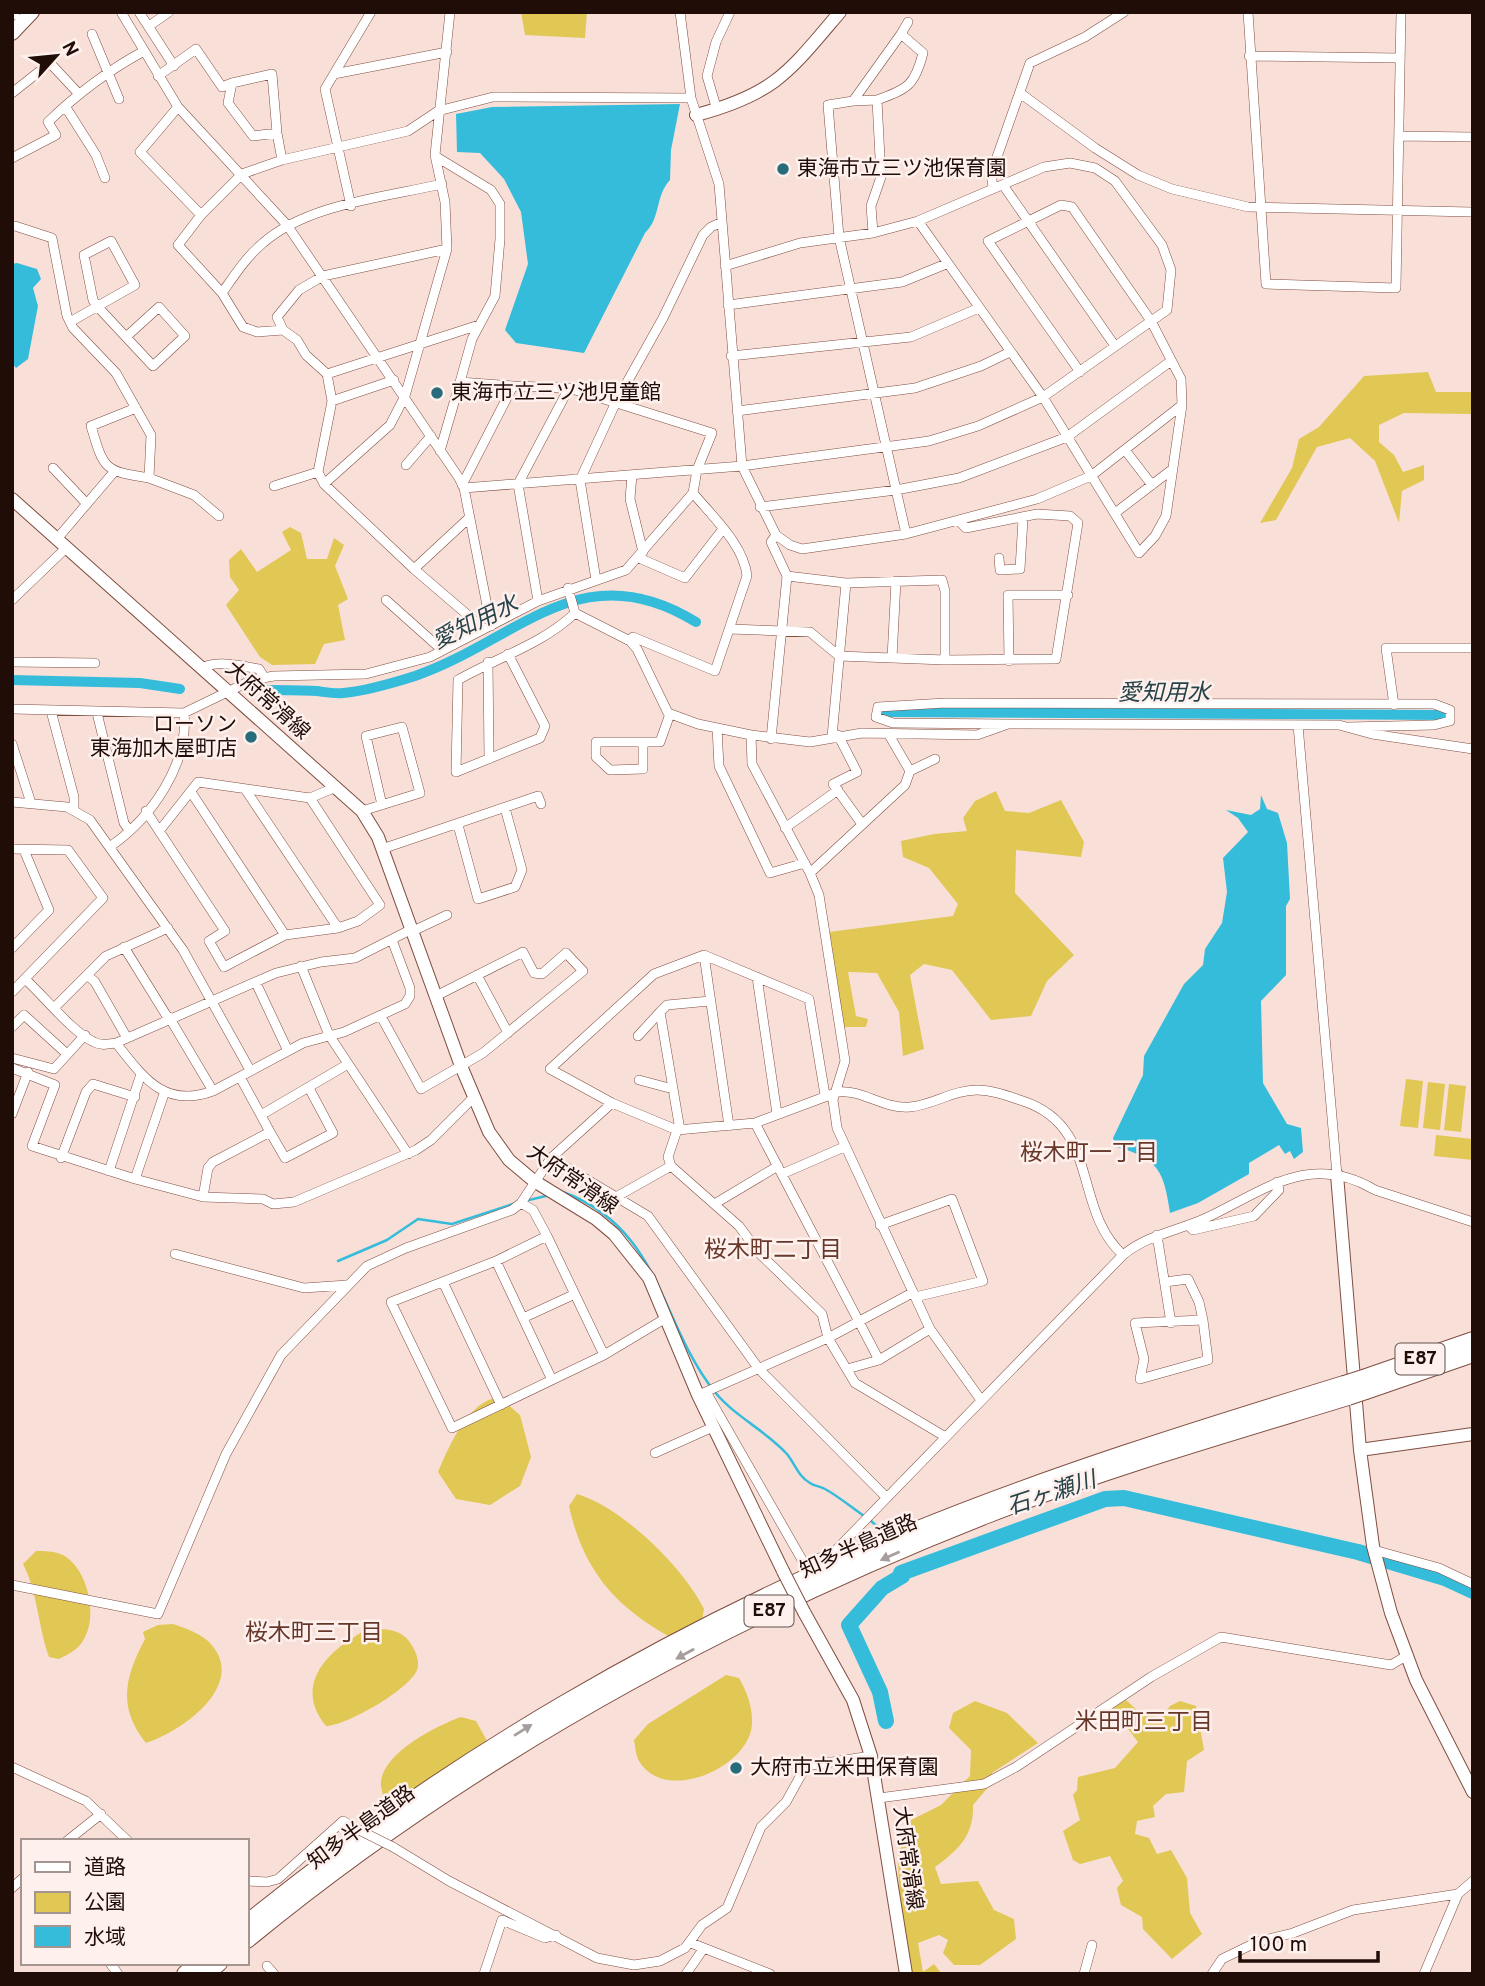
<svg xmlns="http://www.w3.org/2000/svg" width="1485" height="1986" font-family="Overpass,'Noto Sans JP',sans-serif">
<rect width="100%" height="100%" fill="#f8e0d9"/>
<path fill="#e1c754" d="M521 12H587L585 38 525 35Z
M1428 372 1436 392H1473V414L1404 413 1379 425V442L1394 455 1403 472 1424 465V480L1402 491 1399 523 1375 461 1350 438 1317 447 1276 520 1260 523 1292 468 1299 439 1319 427 1364 376Z
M290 527 301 533 307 559H327L334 538 344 545 335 566 348 599 338 605 345 640 324 644 315 664 272 665 260 657 226 605 239 590 230 577 229 560 241 549 257 572 291 550 282 532Z
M996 791 1005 811 1029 813 1061 800 1084 842 1081 857 1016 850 1015 893 1074 955 1047 981 1031 1016 991 1020 952 970 924 964 910 975 924 1049 903 1056 899 1012 877 973 848 972 856 1016 868 1019 866 1027H844L829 932 953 916 958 904 929 868 903 857 901 841 934 834 967 831 963 818 975 801Z
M1406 1079 1423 1081 1418 1128 1400 1126Z
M1428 1082 1445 1084 1440 1130 1423 1128Z
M1449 1084 1466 1086 1461 1132 1444 1130Z
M1436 1135 1473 1139V1160L1434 1156Z
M499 1397 520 1415 531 1457 520 1486 490 1505 456 1499 438 1472C449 1446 468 1401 499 1397Z
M577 1494C622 1507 684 1568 704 1609L701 1627 672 1638C615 1607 583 1570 569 1506Z
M36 1551C45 1551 54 1551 63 1555 88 1569 98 1615 84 1639 79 1649 69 1654 59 1659L49 1657C38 1627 38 1593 23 1564Z
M173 1624C185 1628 199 1633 208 1641 251 1683 182 1732 146 1743 117 1707 125 1677 145 1639L143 1632 158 1625Z
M368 1629C385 1629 401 1628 411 1644 416 1652 420 1661 417 1670 410 1689 346 1726 326 1726 291 1683 331 1648 368 1629Z
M726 1675 739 1678C747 1692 753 1708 752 1724 750 1767 665 1805 639 1761 636 1756 635 1746 634 1740L648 1724Z
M1126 1700 1138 1711 1161 1718 1170 1706 1180 1701 1196 1706 1204 1750 1187 1761 1184 1792 1166 1794 1153 1806 1155 1817 1137 1821 1135 1834 1149 1838 1157 1854 1171 1850 1187 1878 1190 1913 1202 1934 1172 1959 1143 1929 1142 1917 1121 1905 1117 1888 1123 1881 1110 1856 1080 1864 1073 1860 1063 1831 1080 1820 1073 1795 1077 1790 1078 1777 1115 1768 1138 1742 1112 1708Z
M975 1701 1007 1713 1038 1743 992 1773 990 1785 973 1805C974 1836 958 1850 935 1867L941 1884 978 1881 994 1910 1014 1919 1016 1939 980 1965H954L943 1953 948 1940 939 1935 918 1943 923 1972 934 1964 942 1974H911L899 1895 898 1855 911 1820 941 1805 970 1776 971 1750 949 1728 953 1713Z
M461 1717 476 1721 486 1739 491 1770 402 1806 383 1797C383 1793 380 1785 381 1781 385 1752 436 1726 461 1717Z"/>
<path fill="#35bcdb" d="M680 104 671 150 670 180C655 196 661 218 645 233L584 353 516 343 505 330 528 264 521 212 504 179 480 153 457 152 456 114 492 107Z
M17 263 37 269 41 279 33 288 38 306 28 359 16 368 12 363V264Z
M1261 795 1267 809 1278 813 1287 843 1290 899 1286 906V975L1261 1001 1263 1083 1287 1124 1301 1128 1303 1152 1294 1159 1290 1151 1285 1154 1279 1145 1249 1163V1174L1198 1203 1170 1213C1164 1172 1159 1158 1116 1147L1113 1138 1143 1075 1144 1056 1184 984 1203 965 1205 949 1222 923 1227 892 1223 858 1248 832 1238 818 1226 810 1251 815 1260 809Z"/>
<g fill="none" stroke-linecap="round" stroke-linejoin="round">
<path stroke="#35bcdb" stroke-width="2.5" d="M563 1192C661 1228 659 1321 714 1391 734 1416 765 1430 787 1454 795 1464 798 1476 810 1483 814 1486 820 1486 825 1489 838 1496 851 1507 864 1516
M525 1201 550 1195
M338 1261 387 1240 418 1219 452 1224 516 1203
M870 1520 881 1530"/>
<path stroke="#35bcdb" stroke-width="10" d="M12 680 140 683 180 689
M268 690C284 690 300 690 316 691 325 692 334 694 343 693 366 691 393 683 415 676 519 640 581 551 696 622
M880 712 1448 715"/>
<path stroke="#35bcdb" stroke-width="16" d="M886 1721 880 1692 849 1625 882 1588 902 1576 901 1573 1105 1499 1124 1498 1358 1552 1445 1578 1473 1591"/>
<defs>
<path id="street" d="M121 12 178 107 287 225 459 478 464 488 491 626
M139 12 174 66
M680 12 691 98 719 184 742 466 776 535 790 545 802 549 906 534 1037 499 1091 476 1182 405
M1248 12 1266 284 1396 288 1401 12
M149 26 169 12
M92 34 119 99
M1249 56 1400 58
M334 74 447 52
M158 76 196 49 222 87 232 83
M12 93 50 63 79 94
M1020 93 1095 148 1138 175 1172 189 1248 207 1472 212
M877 100 853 101 901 34
M853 101 828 105 839 237 906 534
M65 106 96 155 105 178
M178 107 140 152 201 215
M717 110 707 76 716 42 730 12
M277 133 253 136 228 103 232 83 272 74 277 133 282 160
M1400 136 1473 137
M435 156 491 190 500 204V239L495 296 472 339 460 382
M12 158 56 135 48 122C78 93 107 71 144 51
M1003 185 1115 346
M993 187 991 174 1030 63 1085 37 1124 12
M351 206 325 89 371 12
M918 221 1043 397 1139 553 1155 536 1166 516 1182 405 1181 379 1151 321 1072 207 1061 205 988 241 1080 372
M15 226 52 238 67 316 73 328 116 373 151 435 149 478 194 495 219 516
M873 233 871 206 881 177 877 100C908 89 915 85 923 53L901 34 908 22
M447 249 323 276 299 290 277 317 283 330 297 340 306 355 327 374 332 401 318 472 324 484 414 569 484 629
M222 293C234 276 246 257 263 243 307 204 386 197 442 184
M728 305 902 282 946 264
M70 322 135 285 111 241 84 255 93 300 97 306 153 366 185 336 159 307 126 337
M283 330 257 332 243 327 222 293 178 245 201 215 242 174 282 160 408 131 438 111 493 97 691 98
M731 356 911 337 979 308
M327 374 479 325
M332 401 394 380
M136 408 91 426C104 470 104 471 149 478
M737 411 915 388 981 366 1010 352
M1125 450 1152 485
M440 451 460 382 513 386
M406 465 431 436
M53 468 87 504
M632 475 630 499 643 552
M324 484 390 425 405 396 447 249 445 202 435 155 450 12
M274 486 318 472
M464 488 742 466 929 441 978 426 1043 397 1167 310 1171 270 1162 245 1115 181 1095 168 1070 163 1044 167 918 221 873 233 800 243 725 266
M760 507 896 490 959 478 1067 437 1171 361
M1115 513 1170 471
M56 540 114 472
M639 558 685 578 723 529
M999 558 1000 570 1020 569 1023 519
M414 569 470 517
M787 576 846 583 832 737
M596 580 580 480 616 402 663 318 703 235 711 227 722 222
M846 583 942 580 945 591V660
M568 588 575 613 630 641 633 637 715 671 747 576C744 545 712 516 693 493
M12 600 65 549
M386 600 442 650
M538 601 518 484 569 388
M730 629 810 632 839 656 945 660 1056 659 1078 523 1070 516 1037 514 966 528 959 521
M630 641 637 649 668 713 698 724 751 735
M508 654 545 726 540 738 456 772 458 680C496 658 543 644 575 613
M892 658 896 581
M1009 661 1008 595H1068
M12 662 95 663
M488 662 489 759
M201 669C214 659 243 666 259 669L264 677
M1394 705 1386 648H1473
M12 709 184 713 252 680 274 676 366 674 430 657 538 601 626 570 693 493 697 470 712 433 569 388 513 386 462 485
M51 711 74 797V811
M97 713 124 823 129 830
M1008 724 893 723 876 717 878 707 945 703 1434 704 1450 710V721L1434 725 1349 727
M1298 725 1337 1175
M717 728 719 766 770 873 805 863
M838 735 857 772 833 784 862 824
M889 735 910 771
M771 739 787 576 771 542 776 535
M643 742V769L610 770 596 757V742H660L670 714
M12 744 31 803
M245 789 338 928
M191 792 285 935
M12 802 67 807 90 820 183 950 250 1070
M146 811 225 931 209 941 224 967 285 935 338 928 358 921 380 905 310 798
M362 811 420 793 402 727 366 736 382 805
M458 825 478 899 515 887 522 870 505 808
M785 828 838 790
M160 830 198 782 310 798 336 787
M111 846C152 817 189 764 184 713
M12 849 68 850 103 898 12 992
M382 849 538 796 541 804
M810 873 905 785 910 771 935 759
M413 931 447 915
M124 947 168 1018
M12 948 49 910 24 850
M704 955 729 1126
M301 966 329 1035 408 1154
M87 975 95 982 127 1038
M477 975 508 1033
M757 977 777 1114
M25 979C45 997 71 1031 94 1042 101 1046 109 1044 116 1043L276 973 321 962 355 958 412 929
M256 983 288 1051
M55 1007 106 956 168 928
M169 1017 213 1091
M383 1020 421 1089 483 1053 583 971 566 953 542 974 534 973 523 952 436 996
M12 1027 24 1015 67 1054
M638 1036 660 1012
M116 1043C143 1077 164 1109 213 1091L303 1043 344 1032 405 1004 410 996V988L392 940
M12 1058 54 1069 85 1035
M12 1068 55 1085 32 1146 135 1179
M639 1080 673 1089
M164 1094 135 1179 203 1197 263 1199 273 1204 294 1202 416 1150 431 1140 473 1098
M825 1095 809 999 704 955 654 974 550 1069 612 1103 677 1130 755 1123 838 1092C862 1089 883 1109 910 1107 933 1105 953 1090 977 1090 993 1090 1008 1096 1023 1101 1101 1127 1072 1209 1123 1255
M12 1114 28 1072
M261 1115 348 1064
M755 1123 879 1360 930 1329
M677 1130 668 1157 671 1166 739 1226 759 1253 822 1314 828 1338 855 1383 944 1436
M680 1130 660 1012 667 1005 710 1001
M270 1132 285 1158 333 1133 309 1088
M61 1158 86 1092 93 1084 135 1097
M551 1158 648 1216 759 1369 886 1497
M109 1171 141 1074
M782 1174 844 1147
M203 1197 208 1168 213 1162 270 1132 240 1077
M616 1197 671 1166
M521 1203 533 1210 547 1236 496 1261 391 1302 452 1428 604 1355 666 1318
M716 1203 778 1166
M880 1225 952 1199 983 1281 915 1297
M1188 1225 1193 1230 1254 1216 1279 1190 1277 1182
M1157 1235 1171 1323
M547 1236 604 1355
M175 1254 304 1288 347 1285
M496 1261 552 1380
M443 1282 501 1405
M1165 1282 1188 1279 1199 1302 1203 1320
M523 1318 575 1294
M1203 1320 1208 1360 1140 1379 1144 1359 1135 1323Z
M847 1369 879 1360
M706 1392 805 1565 836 1550 1123 1255C1147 1235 1177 1231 1206 1218 1264 1191 1309 1151 1375 1190L1473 1222
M703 1393 828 1338 912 1293
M981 1400 930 1329 837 1128 833 1100 845 1061 819 895 810 873 752 764 751 735 810 742 862 733 977 735 1008 724 1339 725 1372 734 1473 749
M655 1453 713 1427
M1374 1550 1439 1568 1473 1584
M12 1585 158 1614 226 1454 281 1355 367 1266 406 1248 512 1210 521 1203 551 1158 612 1103
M12 1767 86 1801 128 1841
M879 1798 984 1784 1016 1767 1151 1677 1221 1637 1391 1665 1406 1656
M67 1841 101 1814
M393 1847 449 1881 597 1958 634 1965 660 1961 685 1948 702 1925 727 1908 761 1827 786 1802 806 1766 871 1756
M247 1881 267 1882 278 1879 343 1821 359 1830
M12 1888 23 1878
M691 1943 770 1974
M110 1963 118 1974
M267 1966 274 1974
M484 1974 502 1920 545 1938 556 1935
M686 1974 704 1948
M1084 1974 1092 1945
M1212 1974 1222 1959 1257 1942 1293 1933 1353 1910 1458 1894
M1424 1974 1458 1894 1473 1881"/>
<path id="secondary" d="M696 115C775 94 789 72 840 12
M12 499 362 811 378 837 461 1066 489 1132 509 1160 534 1181 596 1219 614 1234 649 1278 698 1395 783 1571
M1337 1175 1360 1450 1373 1546 1391 1613 1416 1680 1473 1792
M1360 1450 1473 1434
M804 1612 853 1700 871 1756 906 1974"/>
<path id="primary" d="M12 13 13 12
M12 33 32 12"/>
<path id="highway" d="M1366 1377 1473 1340
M1366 1391 1473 1354
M247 1923C445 1762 674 1629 911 1532 1053 1474 1198 1429 1344 1384
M247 1940C467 1759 723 1619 987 1515 1105 1469 1227 1434 1348 1397
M185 1974 198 1963
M206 1974 219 1963"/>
</defs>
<use href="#street" stroke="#804e40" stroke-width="10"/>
<use href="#secondary" stroke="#804e40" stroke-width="14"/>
<use href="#primary" stroke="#804e40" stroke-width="16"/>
<use href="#highway" stroke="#804e40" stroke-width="18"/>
<use href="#street" stroke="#fff" stroke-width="9"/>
<use href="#secondary" stroke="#fff" stroke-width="12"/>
<use href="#primary" stroke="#fff" stroke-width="14"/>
<use href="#highway" stroke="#fff" stroke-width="16"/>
<defs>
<path id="street-bridge" d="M359 1830 393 1847"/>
<path id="secondary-bridge" d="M783 1571 804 1612"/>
<path id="highway-bridge" d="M1344 1384 1366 1377
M1348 1397 1366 1391"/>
</defs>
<use href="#street-bridge" stroke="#804e40" stroke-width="10" stroke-linecap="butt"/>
<use href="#secondary-bridge" stroke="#804e40" stroke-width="14" stroke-linecap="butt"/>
<use href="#highway-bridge" stroke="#804e40" stroke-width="18" stroke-linecap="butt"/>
<use href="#street-bridge" stroke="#fff" stroke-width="9"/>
<use href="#secondary-bridge" stroke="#fff" stroke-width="12"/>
<use href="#highway-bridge" stroke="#fff" stroke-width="16"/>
</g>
<defs><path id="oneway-solid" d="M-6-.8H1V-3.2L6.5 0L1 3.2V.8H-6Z" transform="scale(1.75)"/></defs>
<g fill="#a69e9c">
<use href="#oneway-solid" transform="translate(890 1556) rotate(156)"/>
<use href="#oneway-solid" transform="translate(685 1654) rotate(151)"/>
<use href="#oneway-solid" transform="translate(523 1730) rotate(-32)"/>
</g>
<g fill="#286c7c" stroke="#fdf0ed" stroke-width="2.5">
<circle cx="783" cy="169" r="7"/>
<circle cx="437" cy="393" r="7"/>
<circle cx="251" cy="737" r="7"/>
<circle cx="736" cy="1768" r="7"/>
</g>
<g text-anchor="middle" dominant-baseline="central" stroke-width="5" stroke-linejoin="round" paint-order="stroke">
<g fill="#fdf0ed" stroke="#63514d" stroke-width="2">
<rect x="1395.5" y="1343.5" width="49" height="31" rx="5"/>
<rect x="744.5" y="1595.5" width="49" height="31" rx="5"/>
</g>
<g font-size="19" font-weight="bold" fill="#210d08">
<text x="1420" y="1359">E87</text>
<text x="769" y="1611">E87</text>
</g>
<g font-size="21" fill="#210d08" stroke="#fdf0ed" text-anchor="start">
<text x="797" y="169">東海市立三ツ池保育園</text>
<text x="451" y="393">東海市立三ツ池児童館</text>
<text x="237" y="725" text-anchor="end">ローソン<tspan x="237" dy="24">東海加木屋町店</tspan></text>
<text x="750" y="1768">大府市立米田保育園</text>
</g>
<g font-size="21" fill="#210d08" stroke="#fdf0ed">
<text transform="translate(267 701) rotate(42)">大府常滑線</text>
<text transform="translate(572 1180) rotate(35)">大府常滑線</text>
<text transform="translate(859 1547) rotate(-24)">知多半島道路</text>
<text transform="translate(362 1828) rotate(-36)">知多半島道路</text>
<text transform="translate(907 1858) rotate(82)">大府常滑線</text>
</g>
<g font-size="23" font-style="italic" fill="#27434a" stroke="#fdf0ed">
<text transform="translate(476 624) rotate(-26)">愛知用水</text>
<text x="1164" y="694">愛知用水</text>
<text transform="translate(1052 1495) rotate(-18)">石ヶ瀬川</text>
</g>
<g font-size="23" fill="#67372a" stroke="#fdf0ed">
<text x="1089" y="1154">桜木町一丁目</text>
<text x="773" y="1251">桜木町二丁目</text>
<text x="314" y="1634">桜木町三丁目</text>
<text x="1144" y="1723">米田町三丁目</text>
</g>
</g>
<rect width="1485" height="1986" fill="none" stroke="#210d08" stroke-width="28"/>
<rect x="21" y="1839" width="228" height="126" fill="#fdf0ed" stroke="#a59591" stroke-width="2"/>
<rect x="35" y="1862" width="35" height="10" fill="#ffffff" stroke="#a59591" stroke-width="2"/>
<text x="84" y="1874" font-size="21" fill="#210d08">道路</text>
<rect x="35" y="1892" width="35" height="21" fill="#e1c754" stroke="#a59591" stroke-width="2"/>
<text x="84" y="1909" font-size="21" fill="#210d08">公園</text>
<rect x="35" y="1926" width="35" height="21" fill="#35bcdb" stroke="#a59591" stroke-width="2"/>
<text x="84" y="1944" font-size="21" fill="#210d08">水域</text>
<g transform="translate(56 56) rotate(63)" stroke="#fdf0ed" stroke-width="5" paint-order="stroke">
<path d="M0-5L12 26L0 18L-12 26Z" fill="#210d08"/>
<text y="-10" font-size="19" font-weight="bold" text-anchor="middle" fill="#210d08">N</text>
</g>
<path d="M1240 1951v10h138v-10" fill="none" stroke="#210d08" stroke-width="3.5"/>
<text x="1250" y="1951" font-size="21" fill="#210d08" stroke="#fdf0ed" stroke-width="5" paint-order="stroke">100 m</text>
</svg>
